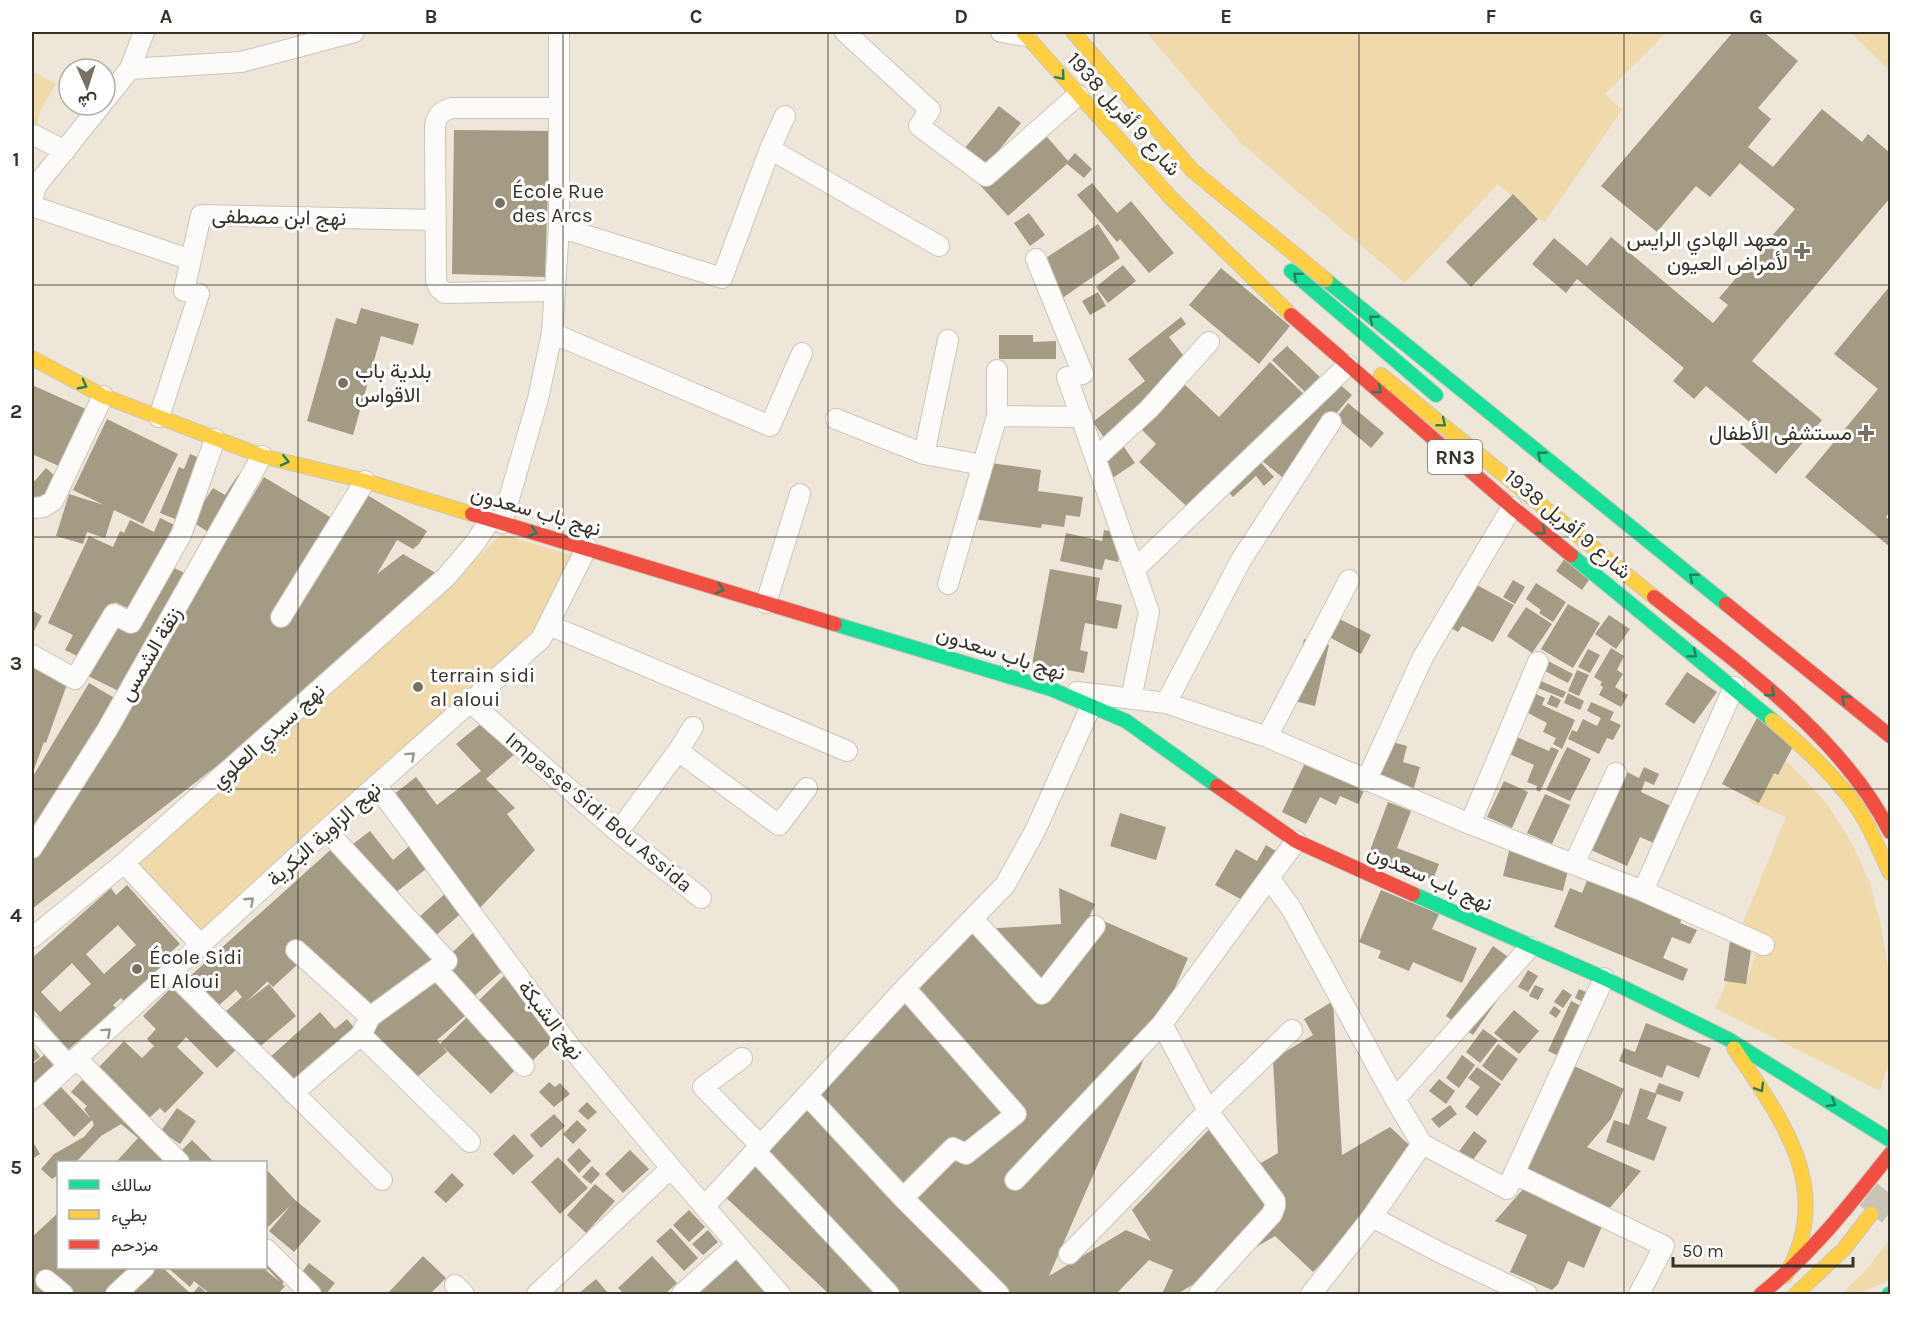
<svg xmlns="http://www.w3.org/2000/svg" width="1922" height="1326" font-family="Karla,Vazirmatn,sans-serif">
<rect width="100%" height="100%" fill="#eee7d9"/>
<path fill="#f0d9aa" d="M1146 32H1667L1605 94 1622 110 1544 223 1498 184 1405 283 1242 144Z
M1850 32H1890V71Z
M32 71 56 84 41 109 34 135H32Z
M502 534 580 558 539 632 204 935 132 861 466 568Z
M1779 753 1825 801 1852 843 1870 884 1880 921 1890 980V1059L1880 1091 1715 1008 1729 977 1746 983 1756 953 1735 942 1786 817 1748 801Z
M1890 1239V1280L1856 1294H1841L1866 1270Z"/>
<path fill="#a49b85" fill-rule="evenodd" d="M1733 32H1764L1798 61 1758 108 1771 119 1748 147 1773 167 1822 109 1862 142 1868 134 1890 153V198L1752 361 1822 420 1776 474 1739 442 1753 425 1706 386 1694 399 1673 381 1684 368 1577 279 1566 293 1532 264 1554 238 1587 266 1611 237 1713 323 1728 305 1719 298 1795 209 1740 163 1710 197 1696 186 1657 232 1601 186Z
M999 106 1021 123 986 166 964 149Z
M454 130 550 131 545 277 452 274Z
M1041 130 1068 161 1075 153 1092 169 1084 178 1067 164 1008 216 979 184Z
M1092 183 1117 213 1131 201 1174 253 1149 273 1120 239 1117 242 1077 195Z
M1513 194 1538 219 1471 287 1446 262Z
M1029 213 1045 235 1030 246 1014 223Z
M1098 224 1120 258 1061 299 1038 263Z
M1123 265 1136 281 1108 303 1096 287Z
M1221 268 1290 326 1259 364 1189 305Z
M1890 286V511L1886 517 1890 521V547L1805 477 1878 389 1834 354Z
M1098 292 1106 306 1090 315 1082 301Z
M361 308 419 324 413 345 381 336 353 435 307 421 336 318 356 324Z
M1181 317 1186 324 1169 337 1194 369 1105 439 1093 422 1145 381 1128 359Z
M999 335H1033V342L1056 341V359H999Z
M1287 346 1322 379 1307 394 1272 360Z
M1270 362 1307 397 1196 515 1139 462 1156 444 1139 427 1182 382 1219 417Z
M1331 377 1352 395 1282 477 1261 460Z
M32 385 97 414 70 471 32 454Z
M1348 403 1384 433 1371 448 1336 418Z
M107 419 178 454 143 524 114 510 105 538 87 532 83 544 56 536 69 494 104 505 73 490Z
M1120 441 1135 463 1105 483 1090 461Z
M190 454 210 462 185 523 160 513 179 467 184 469Z
M1256 457 1274 477 1264 486 1256 476 1233 497 1223 486Z
M983 462 1041 470 1038 491 1083 497 1080 517 1066 515 1064 527 1042 524 1041 528 973 519Z
M46 468 62 482 32 507V484Z
M238 475 251 484 216 537 191 521 213 488 225 495Z
M264 477 340 523 359 490 427 531 419 544 413 549 397 540 377 574 403 554 453 583 32 909V778L89 683 128 706 133 698 88 676 120 612 142 623 170 566 193 577 136 692Z
M160 518 181 528 140 614 115 602 87 661 65 650 73 635 48 623 89 536 113 547 120 531 124 533 130 520 154 532Z
M1104 530 1125 534 1118 562 1105 559 1102 570 1060 561 1066 533 1102 541Z
M1565 558 1591 577 1582 590 1556 571Z
M1050 569 1100 578 1096 600 1122 605 1117 629 1085 623 1080 650 1088 652 1084 673 1032 664Z
M1513 580 1525 587 1515 604 1503 597Z
M1473 583 1514 605 1493 642 1462 626 1458 632 1449 627Z
M1536 583 1566 602 1553 622 1539 613 1541 610 1526 599Z
M1568 604 1600 623 1573 668 1541 649Z
M1526 607 1552 624 1532 653 1507 636Z
M32 610 42 616 32 635Z
M1328 613 1371 635 1361 654 1318 631Z
M1609 615 1630 629 1616 649 1595 634Z
M1304 639 1329 645 1315 706 1290 700Z
M1611 648 1624 656 1617 670 1623 674 1615 687 1628 695 1621 707 1599 695 1603 687 1600 685 1602 682 1594 677Z
M1588 649 1600 655 1590 673 1578 667Z
M32 659 71 673 46 743 44 742 32 775Z
M1548 661 1573 674 1568 683 1543 670Z
M1577 670 1589 675 1579 696 1568 691Z
M1687 672 1717 692 1694 724 1665 704Z
M1541 681 1566 692 1563 698 1538 688Z
M1568 693 1584 701 1580 710 1564 703Z
M1536 694 1545 698 1542 705 1575 720 1562 749 1553 744 1556 738 1543 732 1547 723 1528 713Z
M1551 695 1561 700 1557 708 1547 704Z
M1591 702 1614 712 1610 720 1621 725 1613 740 1607 738 1599 754 1568 739 1572 730 1577 732 1583 719 1597 726 1601 718 1587 711Z
M1758 716 1798 737 1778 775 1774 773 1759 803 1722 784Z
M483 722 517 752 486 779 515 808 507 814 535 850 478 910 393 795 416 777 437 805 481 771 456 744Z
M1512 735 1549 751 1551 747 1559 750 1540 792 1536 790 1537 786 1527 782 1534 765 1505 752Z
M1382 739 1407 746 1403 762 1420 767 1413 791 1371 780Z
M1567 747 1591 759 1570 801 1546 790Z
M1311 750 1370 778 1358 804 1340 796 1336 805 1320 797 1306 824 1282 812Z
M1644 767 1659 774 1654 785 1645 781 1641 792 1673 807 1656 844 1640 837 1627 866 1591 850 1627 772 1639 778Z
M1504 781 1528 792 1512 828 1487 817Z
M1545 794 1570 805 1552 844 1527 833Z
M1388 802 1411 811 1397 848 1439 864 1433 880 1368 856Z
M1120 813 1166 827 1156 860 1110 846Z
M370 831 393 860 413 843 431 865 390 897 349 847Z
M337 844 439 955 369 1019 309 954 273 987 266 980 267 982 246 1002 269 984 296 1016 256 1050 224 1013 242 997 236 990 215 1009 188 978Z
M1266 845 1281 854 1253 906 1215 885 1236 849 1257 861Z
M1509 851 1569 866 1563 891 1503 876Z
M1590 873 1684 913 1680 923 1697 930 1690 944 1672 937 1663 958 1688 969 1683 981 1554 927 1570 888 1582 893Z
M127 885 180 944 165 957 171 963 126 1003 121 998 113 1005 116 1008 68 1050 32 1008V958L111 888 116 895ZM118 925 136 945 104 974 86 954ZM72 963 91 984 60 1012 41 992Z
M1059 888 1095 904 1090 915 1188 958 1049 1276 1126 1230 1151 1241 1132 1210 1217 1121 1261 1163 1278 1153 1273 1059 1313 1035 1304 1019 1333 1001 1342 1155 1390 1127 1422 1157 1313 1272 1275 1236 1177 1294H1162L1173 1270 1149 1260 1116 1294H829L719 1191 969 930 1061 924Z
M1381 890 1439 914 1432 929 1477 948 1462 983 1413 962 1409 971 1378 958 1381 951 1359 942Z
M448 891 465 910 434 937 418 918Z
M477 929 510 964 472 998 440 964Z
M1730 941 1752 944 1746 984 1724 981Z
M1493 946 1521 966 1473 1035 1446 1016Z
M437 968 472 1010 437 1040 436 1039 447 1052 410 1083 363 1030Z
M1528 970 1538 976 1528 992 1518 987Z
M504 976 561 1033 531 1062 476 1003Z
M176 983 240 1046 217 1068 186 1037 177 1047 204 1073 165 1113 160 1108 148 1119 97 1069 124 1041 142 1058 154 1046 147 1039 156 1029 143 1016Z
M1535 985 1544 989 1538 1000 1529 996Z
M1563 989 1572 995 1563 1008 1554 1002Z
M1579 989 1593 995 1589 1005 1575 998Z
M1571 1001 1598 1014 1574 1063 1548 1051Z
M1554 1006 1561 1011 1556 1018 1549 1013Z
M474 1010 526 1059 491 1094 440 1044Z
M1514 1010 1539 1031 1519 1054 1494 1033Z
M320 1012 335 1029 347 1019 357 1031 293 1089 267 1060Z
M1646 1023 1711 1048 1699 1078 1667 1065 1662 1078 1619 1061 1624 1048 1635 1052Z
M1483 1029 1498 1040 1480 1063 1466 1052Z
M1498 1044 1518 1059 1502 1081 1482 1066Z
M32 1045 40 1057 32 1063Z
M45 1054 57 1070 32 1090V1065Z
M1462 1055 1475 1065 1459 1088 1446 1078Z
M1572 1065 1624 1089 1611 1119 1587 1147 1641 1171 1603 1216 1518 1172Z
M1477 1067 1501 1084 1477 1116 1465 1107 1480 1087 1468 1078Z
M88 1077 183 1162H116L138 1138 121 1124 101 1136 76 1162H58V1175L52 1179 41 1169 54 1154 84 1137 94 1125 92 1120 74 1137 43 1104 61 1087 91 1119 84 1109 87 1106 71 1092 81 1081Z
M1439 1079 1455 1091 1446 1104 1429 1091Z
M549 1082 555 1087 560 1083 570 1094 554 1107 539 1092Z
M1659 1083 1684 1092 1680 1102 1655 1093Z
M1640 1088 1657 1094 1647 1119 1667 1127 1654 1161 1606 1142 1614 1120 1629 1125Z
M587 1102 597 1112 588 1120 578 1111Z
M1450 1105 1457 1114 1439 1128 1431 1119Z
M177 1108 196 1121 180 1144 161 1131Z
M554 1114 565 1126 541 1148 530 1135Z
M577 1120 587 1130 573 1144 563 1134Z
M1474 1131 1487 1141 1470 1164 1457 1154Z
M514 1134 534 1156 513 1175 493 1154Z
M32 1140 40 1154 32 1159Z
M192 1140 214 1162H188L179 1153Z
M579 1148 591 1161 579 1173 567 1160Z
M630 1150 649 1169 623 1193 605 1174Z
M558 1157 588 1188 560 1214 531 1182Z
M592 1166 600 1174 591 1184 582 1177Z
M266 1169 295 1200 321 1221 294 1252 269 1231 291 1205 266 1229Z
M452 1173 464 1185 446 1203 434 1192Z
M595 1184 615 1201 586 1233 567 1215Z
M1524 1188 1603 1224 1584 1268 1568 1261 1558 1284 1552 1290 1510 1272 1527 1235 1495 1221Z
M689 1210 705 1227 689 1242 673 1225Z
M58 1213V1268H149L118 1294H32V1237Z
M671 1228 698 1258 684 1271 656 1241Z
M708 1230 718 1242 703 1255 692 1244Z
M266 1243 294 1271 282 1284 285 1286 278 1294H210L194 1281 190 1287 168 1268H263L280 1282 266 1267Z
M733 1253 769 1294H685Z
M423 1256 446 1278 430 1294H387Z
M652 1256 677 1283 665 1294H624L618 1288Z
M309 1263 335 1283 326 1294H319L298 1277Z
M151 1268H163L191 1294H125Z
M596 1279 608 1293 578 1294Z
M199 1286 208 1294H192Z"/>
<g fill="none" stroke-linecap="round" stroke-linejoin="round">
<path stroke="#c9c3b5" stroke-width="28" stroke-dasharray="28 14" stroke-linecap="butt" d="M1871 1214 1890 1189"/>
<defs>
<path id="street" d="M845 32 930 110 919 126 986 176 1078 95
M1001 32 1026 36
M130 69 241 62 354 32
M105 100 130 69 144 32
M34 135 65 151
M770 149 939 246
M32 201 36 186 101 105
M32 206 191 260
M559 227 722 278 770 149 785 116
M1036 259 1083 374 1067 377 1149 612 1131 699
M555 291 445 293 439 288 436 281 435 126C437 115 441 111 452 108H559
M552 333 770 426 802 353
M997 416 1082 417
M159 417 199 294 184 291 201 215 436 220
M836 419 924 454 982 465
M924 454 948 340
M1096 458 1149 409 1209 342
M32 508 43 507 53 501 103 396
M502 523 538 399 552 333 559 227V32
M1135 569 1348 365
M948 584 997 416V370
M766 603 800 494
M281 617 365 481
M549 625 847 751
M32 655 75 679 114 614 131 623 181 535 215 439
M1077 692 1166 703 1267 737 1470 824 1643 891 1764 945
M470 702 618 832 701 898
M1166 703 1241 560 1331 422
M1267 737 1349 580
M678 751 779 825 807 788
M1366 781 1423 657 1512 507
M377 786 569 1045 671 1168 780 1294
M1470 824 1538 662
M618 832 678 751 693 727
M32 848 107 730 262 456
M124 863 202 946
M1574 864 1616 773
M1269 878 1291 908 1395 1099 1422 1144 1372 1217 1311 1294
M1643 891 1734 687
M973 919 1042 994 1095 926
M32 938 124 863 446 577 475 543 490 520
M296 950 370 1017
M437 969 524 1066
M172 973 382 1180
M1162 1024 1208 1111 1275 1201V1206L1272 1214 1199 1294
M32 1026 69 1066
M361 1035 470 1142
M742 1058 703 1087 761 1146
M77 1059 179 1162
M293 1093 361 1035 370 1017 447 961 326 830
M807 1095 903 1198 999 1294
M32 1099 326 830 541 639 587 547
M1395 1099 1530 947
M1422 1144 1507 1189 1604 978
M756 1152 889 1294
M1515 1174 1664 1246 1639 1294
M1015 1180 1162 1024 1296 841
M903 1198 953 1148 966 1154 1016 1114 905 988
M704 1207 905 988 1005 885 1036 829 1091 706
M1372 1217 1441 1253 1527 1294
M266 1249 311 1294
M1069 1254 1208 1111 1292 1030
M46 1280 63 1294
M455 1285 464 1294
M116 1294 144 1268
M537 1294 671 1168
M682 1294 737 1245"/>
<path id="fast" d="M1291 271 1436 395
M1326 280 1726 604
M1571 555 1772 720
M835 624 1051 689 1126 721 1217 786
M1413 894 1604 978 1728 1039 1890 1140
M1889 1294H1890"/>
<path id="slow" d="M1023 32 1171 198 1291 315
M1073 32 1193 171 1326 280
M32 358 103 396 262 456 365 481 472 514
M1381 375 1654 597
M1772 720C1800 744 1828 769 1851 799 1868 821 1878 848 1890 873
M1734 1048C1781 1119 1837 1190 1785 1276
M1796 1294 1844 1249 1871 1214"/>
<path id="jam" d="M1291 315 1512 507 1571 555
M472 514 835 624
M1654 597C1738 664 1841 735 1890 832
M1726 604 1890 736
M1217 786 1296 841 1413 894
M1761 1294C1812 1254 1850 1204 1890 1154"/>
</defs>
<use href="#street" stroke="#cbc5ba" stroke-width="22"/>
<use href="#fast" stroke="#cbc5ba" stroke-width="16"/>
<use href="#slow" stroke="#cbc5ba" stroke-width="16"/>
<use href="#jam" stroke="#cbc5ba" stroke-width="16"/>
<use href="#street" stroke="#fcfbf9" stroke-width="20"/>
<use href="#fast" stroke="#16e098" stroke-width="14"/>
<use href="#slow" stroke="#ffcf43" stroke-width="14"/>
<use href="#jam" stroke="#f24e42" stroke-width="14"/>
</g>
<defs><path id="oneway-chevron" d="M-2-3.5L2.5 0L-2 3.5" fill="none" stroke-width="1.6" stroke-linecap="round" stroke-linejoin="round" transform="scale(1.5)"/></defs>
<g stroke="#28805a">
<use href="#oneway-chevron" transform="translate(1061 76) rotate(49)"/>
<use href="#oneway-chevron" transform="translate(1297 276) rotate(-140)"/>
<use href="#oneway-chevron" transform="translate(1373 319) rotate(-141)"/>
<use href="#oneway-chevron" transform="translate(83 385) rotate(28)"/>
<use href="#oneway-chevron" transform="translate(1378 390) rotate(40)"/>
<use href="#oneway-chevron" transform="translate(1442 423) rotate(39)"/>
<use href="#oneway-chevron" transform="translate(1541 455) rotate(-141)"/>
<use href="#oneway-chevron" transform="translate(285 461) rotate(13)"/>
<use href="#oneway-chevron" transform="translate(1542 531) rotate(39)"/>
<use href="#oneway-chevron" transform="translate(533 532) rotate(16)"/>
<use href="#oneway-chevron" transform="translate(1693 577) rotate(-141)"/>
<use href="#oneway-chevron" transform="translate(720 589) rotate(17)"/>
<use href="#oneway-chevron" transform="translate(1693 654) rotate(39)"/>
<use href="#oneway-chevron" transform="translate(1771 693) rotate(41)"/>
<use href="#oneway-chevron" transform="translate(1845 699) rotate(-141)"/>
<use href="#oneway-chevron" transform="translate(1760 1088) rotate(59)"/>
<use href="#oneway-chevron" transform="translate(1832 1103) rotate(31)"/>
</g>
<g stroke="#9a9690">
<use href="#oneway-chevron" transform="translate(411 756) rotate(-42)"/>
<use href="#oneway-chevron" transform="translate(250 901) rotate(-43)"/>
<use href="#oneway-chevron" transform="translate(107 1032) rotate(-42)"/>
</g>
<path fill="none" stroke="#373227" stroke-width="1.5" stroke-opacity="0.55" d="M298 32V1294M563 32V1294M828 32V1294M1094 32V1294M1359 32V1294M1624 32V1294M32 285H1890M32 537H1890M32 789H1890M32 1041H1890"/>
<g fill="#777165" stroke="#fff" stroke-width="2">
<circle cx="500" cy="203" r="6"/>
<path d="M1799 242h6v6h6v6h-6v6h-6v-6h-6v-6h6z"/>
<circle cx="343" cy="383" r="6"/>
<path d="M1863 424h6v6h6v6h-6v6h-6v-6h-6v-6h6z"/>
<circle cx="418" cy="687" r="6"/>
<circle cx="137" cy="969" r="6"/>
</g>
<g text-anchor="middle" dominant-baseline="central" stroke-width="6" stroke-linejoin="round" paint-order="stroke">
<rect fill="#fff" stroke="#737068" stroke-width="1.5" x="1428" y="440" width="54" height="34" rx="4.5"/>
<g font-size="20" font-weight="bold" fill="#373227">
<text x="1455" y="457">RN3</text>
</g>
<g font-size="21" fill="#373227" stroke="#fff">
<text transform="translate(1124 114) rotate(48)">شارع 9 أفريل 1938</text>
<text transform="translate(279 217) rotate(1)">نهج ابن مصطفى</text>
<text transform="translate(536 511) rotate(16)">نهج باب سعدون</text>
<text transform="translate(1568 524) rotate(40)">شارع 9 أفريل 1938</text>
<text transform="translate(1001 653) rotate(18)">نهج باب سعدون</text>
<text transform="translate(150 654) rotate(-60)">زنقة الشمس</text>
<text transform="translate(268 736) rotate(-42)">نهج سيدي العلوي</text>
<text transform="translate(599 812) rotate(40)">Impasse Sidi Bou Assida</text>
<text transform="translate(324 834) rotate(-42)">نهج الزاوية البكرية</text>
<text transform="translate(1430 878) rotate(24)">نهج باب سعدون</text>
<text transform="translate(551 1020) rotate(53)">نهج الشبكة</text>
</g>
<g font-size="21" fill="#373227" stroke="#fff" text-anchor="start">
<text x="512" y="191">École Rue<tspan x="512" dy="24">des Arcs</tspan></text>
<text x="1788" y="239" text-anchor="end">معهد الهادي الرايس<tspan x="1788" dy="24">لأمراض العيون</tspan></text>
<text x="355" y="371">بلدية باب<tspan x="355" dy="24">الاقواس</tspan></text>
<text x="1852" y="433" text-anchor="end">مستشفى الأطفال</text>
<text x="430" y="675">terrain sidi<tspan x="430" dy="24">al aloui</tspan></text>
<text x="149" y="957">École Sidi<tspan x="149" dy="24">El Aloui</tspan></text>
</g>
</g>
<rect width="1922" height="1326" fill="none" stroke="#ffffff" stroke-width="66"/>
<rect x="57" y="1161" width="210" height="108" fill="#ffffff" stroke="#afada9" stroke-width="1.5"/>
<rect x="69" y="1180" width="30" height="9" fill="#16e098" stroke="#afada9" stroke-width="1.5"/>
<text x="111" y="1191" font-size="18" fill="#373227">سالك</text>
<rect x="69" y="1210" width="30" height="9" fill="#ffcf43" stroke="#afada9" stroke-width="1.5"/>
<text x="111" y="1221" font-size="18" fill="#373227">بطيء</text>
<rect x="69" y="1240" width="30" height="9" fill="#f24e42" stroke="#afada9" stroke-width="1.5"/>
<text x="111" y="1251" font-size="18" fill="#373227">مزدحم</text>
<g transform="translate(87 87) rotate(177)"><circle r="28" fill="#ffffff" stroke="#afada9" stroke-width="1.5"/>
<path d="M0-4.5L10 22L0 15L-10 22Z" fill="#777165"/>
<text y="-9" font-size="16" font-weight="bold" text-anchor="middle" fill="#373227">ش</text>
</g>
<path d="M1673 1257v9h180v-9" fill="none" stroke="#373227" stroke-width="3"/>
<text x="1682" y="1257" font-size="18" fill="#373227" stroke="#ffffff" stroke-width="4.5" paint-order="stroke">50 m</text>
<rect x="33" y="33" width="1856" height="1260" fill="none" stroke="#373227" stroke-width="2"/>
<g font-size="20" text-anchor="middle" font-weight="bold" fill="#373227">
<text x="166" y="23">A</text>
<text x="431" y="23">B</text>
<text x="696" y="23">C</text>
<text x="961" y="23">D</text>
<text x="1226" y="23">E</text>
<text x="1491" y="23">F</text>
<text x="1756" y="23">G</text>
<text x="16" y="166">1</text>
<text x="16" y="418">2</text>
<text x="16" y="670">3</text>
<text x="16" y="922">4</text>
<text x="16" y="1174">5</text>
</g>
</svg>
